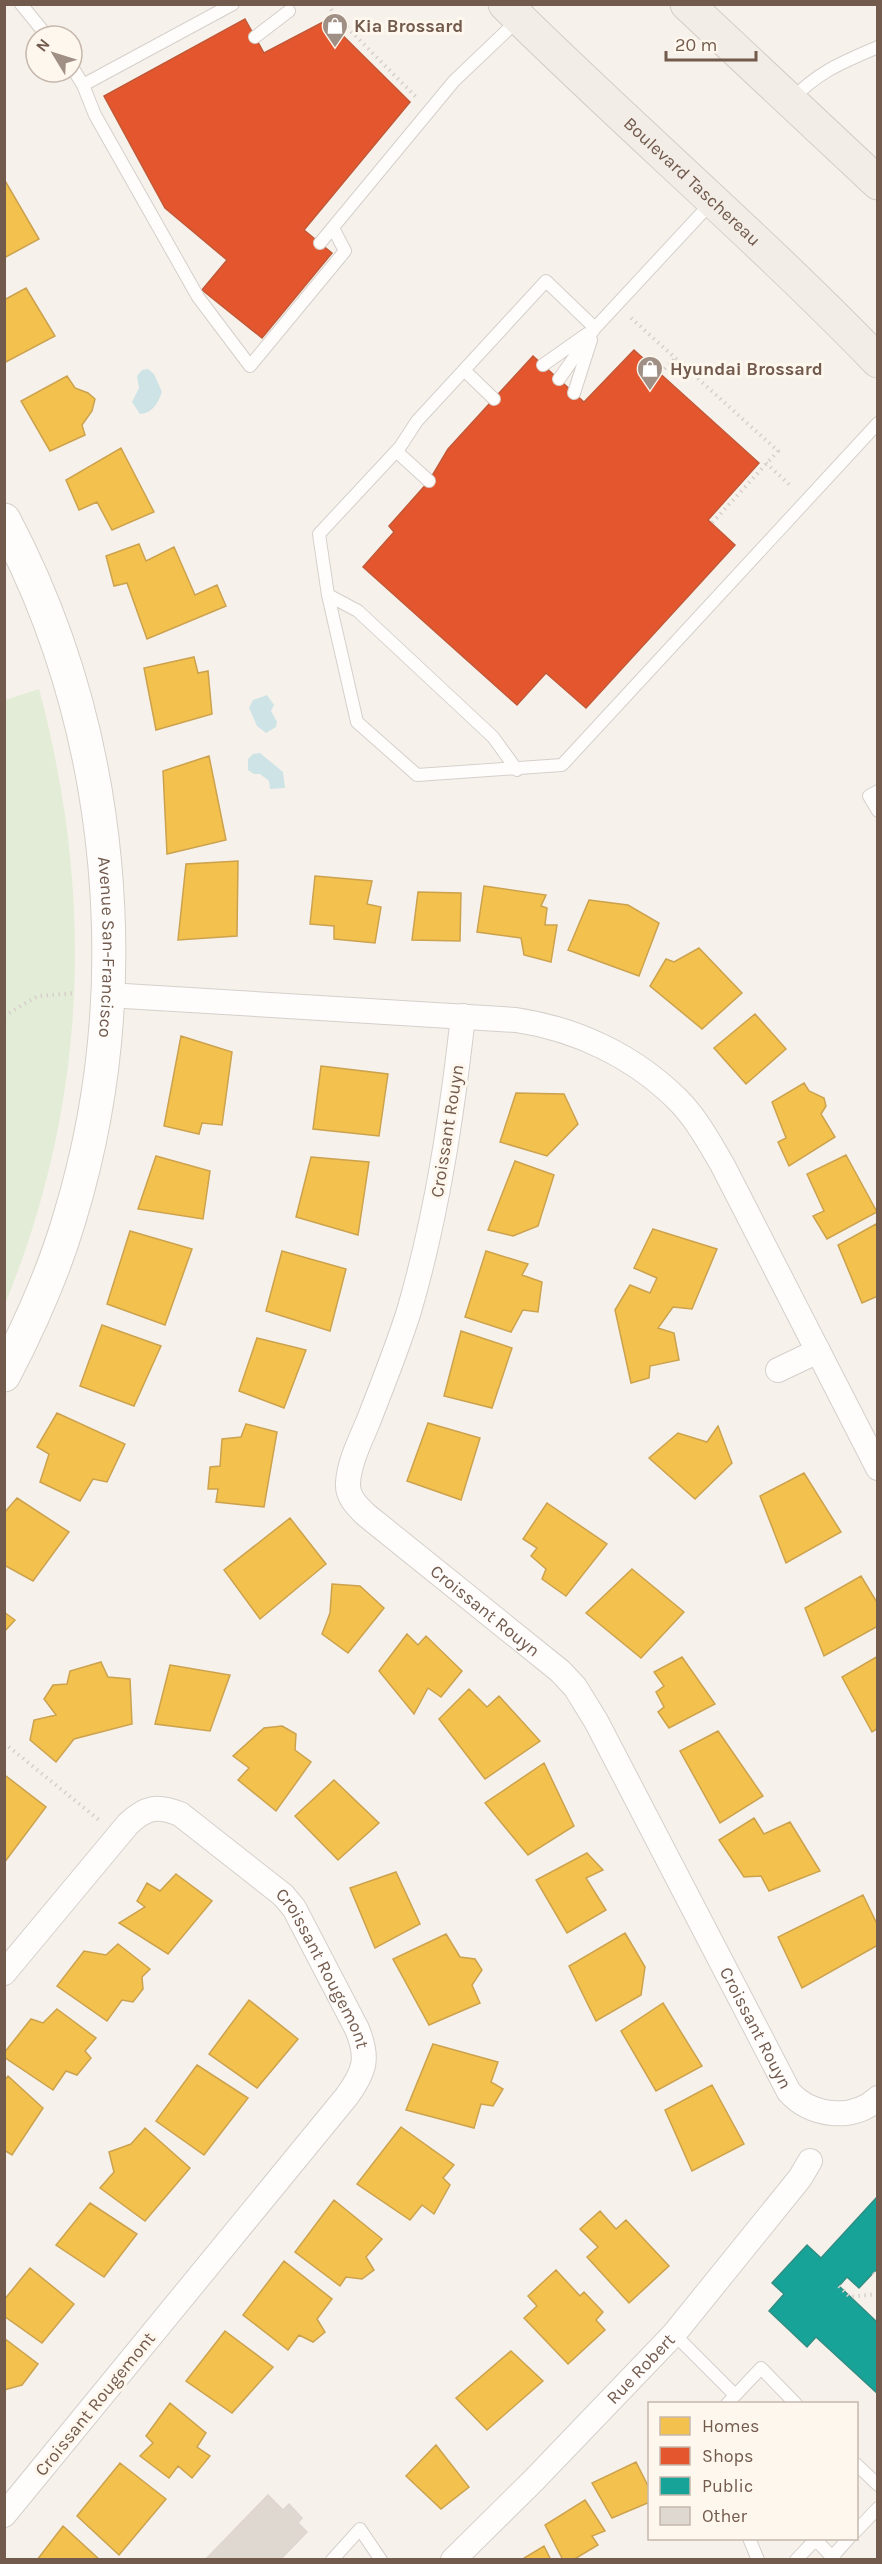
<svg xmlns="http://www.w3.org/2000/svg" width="882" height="2564" font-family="Karla,sans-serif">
<rect width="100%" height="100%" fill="#f6f2eb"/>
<path fill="#e3ecd7" d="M39 689C95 898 87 1104 5 1304V700Z"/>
<path fill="#cee3e5" d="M148 369 154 374 162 392C158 403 153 413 140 414L132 402 139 388 137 376 142 370Z
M267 695 274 705 271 711 277 722 276 727 266 733 257 726 249 708 253 700Z
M260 753 283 772 285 788 270 789 269 781 260 774H254L248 770V759L253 754Z"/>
<path fill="#f2c14e" stroke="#cca24e" stroke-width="1.5" d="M4 179 39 239 4 258Z
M26 288 55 336 4 363V300Z
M67 376 75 388 88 393 95 399 92 411 82 425 85 435 50 451 21 401Z
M121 448 154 512 112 530 97 502 79 510 66 480Z
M139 544 146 561 174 547 195 595 217 585 226 606 147 639 127 583 114 586 106 556Z
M194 657 198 673 208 671 212 714 156 730 144 668Z
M209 756 226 840 167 854 163 771Z
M238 861 237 936 178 940 186 864Z
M315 876 372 881 367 904 381 907 375 943 334 939V926L310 924Z
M484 886 546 895 541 906 547 908 545 925H557L551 962 524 955 521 938 477 932Z
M418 892 461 893 460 941 412 940Z
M589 900 628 905 659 923 639 976 568 950Z
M699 948 742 993 702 1029 650 986 666 959 674 962Z
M755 1014 786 1049 746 1084 714 1048Z
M181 1036 232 1052 222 1125 202 1123 199 1134 164 1126Z
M321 1066 388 1074 379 1136 313 1129Z
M804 1083 809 1091 824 1098 826 1106 821 1114 835 1137 789 1166 778 1142 786 1138 772 1102Z
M516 1093 564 1094 578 1124 547 1156 500 1142Z
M846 1155 877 1212 827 1239 813 1216 824 1211 807 1174Z
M156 1156 210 1171 203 1219 138 1209Z
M311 1157 369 1162 358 1235 296 1217Z
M515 1161 554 1175 538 1226 513 1236 488 1230Z
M876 1224 878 1227V1296L862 1303 838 1245Z
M653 1229 717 1249 692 1309 673 1307 658 1328 674 1333 679 1360 650 1366 649 1378 631 1383 615 1310 630 1285 650 1293 657 1278 634 1268Z
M130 1231 192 1249 165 1325 107 1304Z
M282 1251 346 1269 330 1331 266 1311Z
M486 1251 528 1264 522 1275 542 1282 538 1312 523 1310 511 1332 465 1317Z
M102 1325 161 1346 134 1406 80 1386Z
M461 1331 512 1348 492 1408 444 1396Z
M257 1338 306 1350 284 1408 239 1391Z
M57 1413 125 1444 107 1482 93 1479 80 1501 40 1482 49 1454 37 1447Z
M428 1423 480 1438 461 1500 407 1481Z
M246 1424 277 1432 264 1507 216 1502 218 1489H208L210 1467 220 1466 222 1439 241 1437Z
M718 1426 732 1463 695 1499 649 1458 678 1433 707 1442Z
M804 1473 841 1532 786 1563 760 1496Z
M17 1498 69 1532 33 1581 4 1565V1513Z
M547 1503 607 1544 566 1596 542 1579 546 1569 531 1556 537 1548 523 1539Z
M290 1518 326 1564 260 1619 224 1570Z
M632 1569 684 1612 641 1658 586 1613Z
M861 1576 878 1604V1626L824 1656 805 1608Z
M332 1584 360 1586 384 1608 348 1653 322 1634 330 1613Z
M4 1612 15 1620 4 1632Z
M407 1634 418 1645 426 1636 462 1671 441 1697 428 1688 414 1714 379 1671Z
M878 1656V1728L872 1732 842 1677Z
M682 1657 715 1704 669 1728 658 1712 664 1707 656 1692 664 1686 654 1672Z
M101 1662 108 1677 130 1679 132 1724 74 1739 56 1762 30 1740 34 1720 56 1715 44 1699 53 1685 67 1684 70 1671Z
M170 1665 230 1675 210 1731 155 1724Z
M469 1689 487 1707 499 1696 540 1741 485 1779 439 1719Z
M282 1726 296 1734 295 1750 311 1762 276 1811 238 1780 249 1768 233 1756 264 1728Z
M718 1731 763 1796 720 1823 680 1751Z
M544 1763 574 1826 528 1855 485 1803Z
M6 1776 46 1807 4 1863V1778Z
M334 1780 379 1823 338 1860 295 1816Z
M754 1818 764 1834 790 1822 820 1871 769 1891 761 1876 744 1877 719 1840Z
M587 1853 603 1870 586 1878 606 1910 567 1933 536 1880Z
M396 1872 420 1924 375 1948 350 1888Z
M176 1874 212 1901 168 1954 119 1923 145 1907 137 1901 147 1883 160 1891Z
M863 1895 878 1926V1945L802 1988 778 1937Z
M625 1933 645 1967 641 1995 596 2021 569 1966Z
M446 1934 460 1957 475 1959 482 1970 472 1985 480 2003 429 2025 393 1959Z
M118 1944 150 1969 142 1977 143 1989 133 2002 122 2000 107 2021 57 1986 84 1951 106 1955Z
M249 2000 298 2039 257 2088 209 2054Z
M663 2003 702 2066 656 2091 621 2031Z
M57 2009 96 2038 85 2051 91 2058 77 2075 66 2071 53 2090 4 2057V2053L31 2019 43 2023Z
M433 2044 498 2062 491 2082 503 2089 493 2106 481 2104 474 2128 406 2110Z
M197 2065 248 2098 204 2155 156 2121Z
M8 2076 43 2108 12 2155 4 2150V2081Z
M712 2085 744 2144 692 2171 665 2110Z
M401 2127 454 2165 443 2178 450 2185 434 2214 422 2205 410 2220 357 2184Z
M145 2128 190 2168 145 2221 100 2188 114 2172 109 2152 131 2144Z
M334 2200 382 2239 366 2257 374 2270 362 2279 346 2277 340 2286 295 2252Z
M90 2203 137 2234 104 2277 56 2245Z
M600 2211 616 2229 626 2220 669 2266 629 2303 587 2257 598 2247 580 2229Z
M284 2261 332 2299 317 2319 325 2332 313 2342 299 2335 288 2350 243 2315Z
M30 2268 74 2304 42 2343 4 2316V2300Z
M556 2270 580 2296 584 2292 603 2312 596 2320 605 2330 568 2364 524 2318 537 2306 528 2296Z
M225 2331 273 2367 232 2413 186 2381Z
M4 2338 38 2364 22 2385 4 2390Z
M511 2351 543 2381 487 2430 456 2398Z
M170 2403 206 2433 197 2447 210 2456 192 2478 178 2466 169 2478 140 2456 153 2443 146 2436Z
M436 2445 469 2487 441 2509 406 2476Z
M636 2462 650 2490V2502L612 2518 592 2483Z
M120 2463 166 2499 119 2555 77 2516Z
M585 2500 605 2531 592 2536 598 2545 573 2560H563L545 2525Z
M63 2526 100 2560H37Z
M544 2546 551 2560H522L524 2558Z"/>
<path fill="#e4572e" stroke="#c25837" stroke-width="1.5" d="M245 19 264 53 327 20 410 102 304 230 332 253 262 338 202 290 227 260 165 208 104 96Z
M634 350 759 463 708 520 735 545 586 708 546 673 517 705 363 567 394 532 389 526 429 481 448 449 533 356 584 402Z"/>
<path fill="#17a398" stroke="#328d82" stroke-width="1.5" d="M878 2196V2268L859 2288 847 2277 839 2286 878 2323V2394L816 2337 807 2347 769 2311 784 2294 772 2283 807 2245 821 2258Z"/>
<path fill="#dfd8d1" stroke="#dfd5ce" stroke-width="1.5" d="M268 2495 283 2510 289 2504 302 2518 298 2523 307 2532 280 2560H205Z"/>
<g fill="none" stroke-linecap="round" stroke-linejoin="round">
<defs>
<path id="lane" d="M21 4 47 36
M255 37 289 11
M72 67 83 85 95 115 198 297 250 366 345 251 333 228
M83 85 233 4
M790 101C819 71 841 63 878 47
M320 243 454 81 518 20
M595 328 546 281 417 421 400 447 319 534 328 595 357 722 417 775 562 765 878 423
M543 365 587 334
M464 370 494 399
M559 379 595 328 712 202
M574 393 591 340
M396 451 429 481
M328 595 358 611 493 737 517 770
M878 791 869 796 878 811
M674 2334 735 2395
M727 2404 761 2368 796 2404
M856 2464 878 2485
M856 2531 878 2508
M749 2538 758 2560
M814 2538 835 2560
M832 2557 849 2538
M332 2560 360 2529 381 2560
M796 2560 815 2540"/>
<g id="street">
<path d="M108 995 516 1020C576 1029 634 1056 678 1100 696 1118 709 1142 722 1164L878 1468"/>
<path id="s1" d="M463 1016C452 1115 437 1215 409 1311 397 1349 382 1386 368 1422 360 1441 349 1463 348 1483 347 1496 356 1505 365 1514L560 1671 575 1687 596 1721 789 2092C811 2116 852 2122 878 2098"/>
<path d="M778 1370 818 1351"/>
<path id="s2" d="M4 1973 128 1824C146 1807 157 1805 180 1814L283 1895 294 1908 357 2029C369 2058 365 2071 347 2096L4 2515"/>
<path id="s3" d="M453 2560 533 2481 674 2334 800 2178 810 2161"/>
</g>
<g id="secondary">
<path id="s4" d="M4 520C116 732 139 992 69 1220 53 1274 30 1325 4 1375"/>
</g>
<g id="primary">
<path id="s5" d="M505 4C627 125 758 237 878 361"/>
<path d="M687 4 878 183"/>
</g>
</defs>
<use href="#lane" stroke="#d5cfca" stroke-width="14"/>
<use href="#street" stroke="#d5cfca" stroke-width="26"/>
<use href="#secondary" stroke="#d5cfc8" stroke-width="35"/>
<use href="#primary" stroke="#d5ccc7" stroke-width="35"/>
<path stroke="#d7d0cb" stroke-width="4" stroke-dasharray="1.5 4.5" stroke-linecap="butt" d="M328 4 333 13 416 97
M631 318 778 451 712 523
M660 373 676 358
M766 463 792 487
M4 1016 38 996 76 993
M4 1743 99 1820
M873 2273 878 2277
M839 2286 850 2297 878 2294"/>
<use href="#lane" stroke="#fefdfc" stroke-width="12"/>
<use href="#street" stroke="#fefdfc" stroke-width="24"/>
<use href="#secondary" stroke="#fefdfc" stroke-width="33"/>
<use href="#primary" stroke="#f2ede6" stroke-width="33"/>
</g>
<defs>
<symbol id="shop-pin" viewBox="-11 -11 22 30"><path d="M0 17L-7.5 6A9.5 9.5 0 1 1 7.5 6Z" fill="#a08f84" stroke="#fef7ed"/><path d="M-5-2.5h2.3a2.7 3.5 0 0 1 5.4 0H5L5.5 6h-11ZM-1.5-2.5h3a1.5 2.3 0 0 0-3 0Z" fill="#fff"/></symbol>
</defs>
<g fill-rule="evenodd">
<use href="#shop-pin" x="320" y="11" width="30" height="40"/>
<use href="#shop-pin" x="635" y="354" width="30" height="40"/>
</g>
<g text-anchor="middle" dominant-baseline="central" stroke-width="6" stroke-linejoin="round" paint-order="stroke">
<g font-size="18" font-weight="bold" fill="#725a4d" stroke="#fef7ed" text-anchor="start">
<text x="354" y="26">Kia Brossard</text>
<text x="670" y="369">Hyundai Brossard</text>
</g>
<g font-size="18" fill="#725a4d" stroke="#fef7ed">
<text stroke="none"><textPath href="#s5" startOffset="258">Boulevard Taschereau</textPath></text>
<text stroke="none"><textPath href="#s4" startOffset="444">Avenue San-Francisco</textPath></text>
<text transform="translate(447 1131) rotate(-81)">Croissant Rouyn</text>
<text stroke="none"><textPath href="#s1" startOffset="674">Croissant Rouyn</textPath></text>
<text stroke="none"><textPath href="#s2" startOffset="466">Croissant Rougemont</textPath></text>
<text stroke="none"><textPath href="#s1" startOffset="1178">Croissant Rouyn</textPath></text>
<text stroke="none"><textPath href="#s3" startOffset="268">Rue Robert</textPath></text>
<text transform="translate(95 2404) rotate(-51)">Croissant Rougemont</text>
</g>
</g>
<rect width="882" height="2564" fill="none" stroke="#725a4d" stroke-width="12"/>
<rect x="648" y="2402" width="210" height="138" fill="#fef7ed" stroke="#c6b8ad" stroke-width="1.5"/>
<rect x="660" y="2417" width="30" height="18" fill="#f2c14e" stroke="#c6b8ad" stroke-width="1.5"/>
<text x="702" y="2432" font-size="18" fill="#725a4d">Homes</text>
<rect x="660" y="2447" width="30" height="18" fill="#e4572e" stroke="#c6b8ad" stroke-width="1.5"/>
<text x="702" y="2462" font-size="18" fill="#725a4d">Shops</text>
<rect x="660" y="2477" width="30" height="18" fill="#17a398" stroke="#c6b8ad" stroke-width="1.5"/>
<text x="702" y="2492" font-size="18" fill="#725a4d">Public</text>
<rect x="660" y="2507" width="30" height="18" fill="#dfd8d1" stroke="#c6b8ad" stroke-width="1.5"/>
<text x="702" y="2522" font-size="18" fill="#725a4d">Other</text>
<g transform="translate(54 54) rotate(308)"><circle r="28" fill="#fef7ed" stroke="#c6b8ad" stroke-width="1.5"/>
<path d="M0-4.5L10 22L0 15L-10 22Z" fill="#a08f84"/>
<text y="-9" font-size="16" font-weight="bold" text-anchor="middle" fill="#725a4d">N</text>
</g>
<path d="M666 51v9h90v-9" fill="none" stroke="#725a4d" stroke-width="3"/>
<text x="675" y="51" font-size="18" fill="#725a4d" stroke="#fef7ed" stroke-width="4.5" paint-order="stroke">20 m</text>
</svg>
